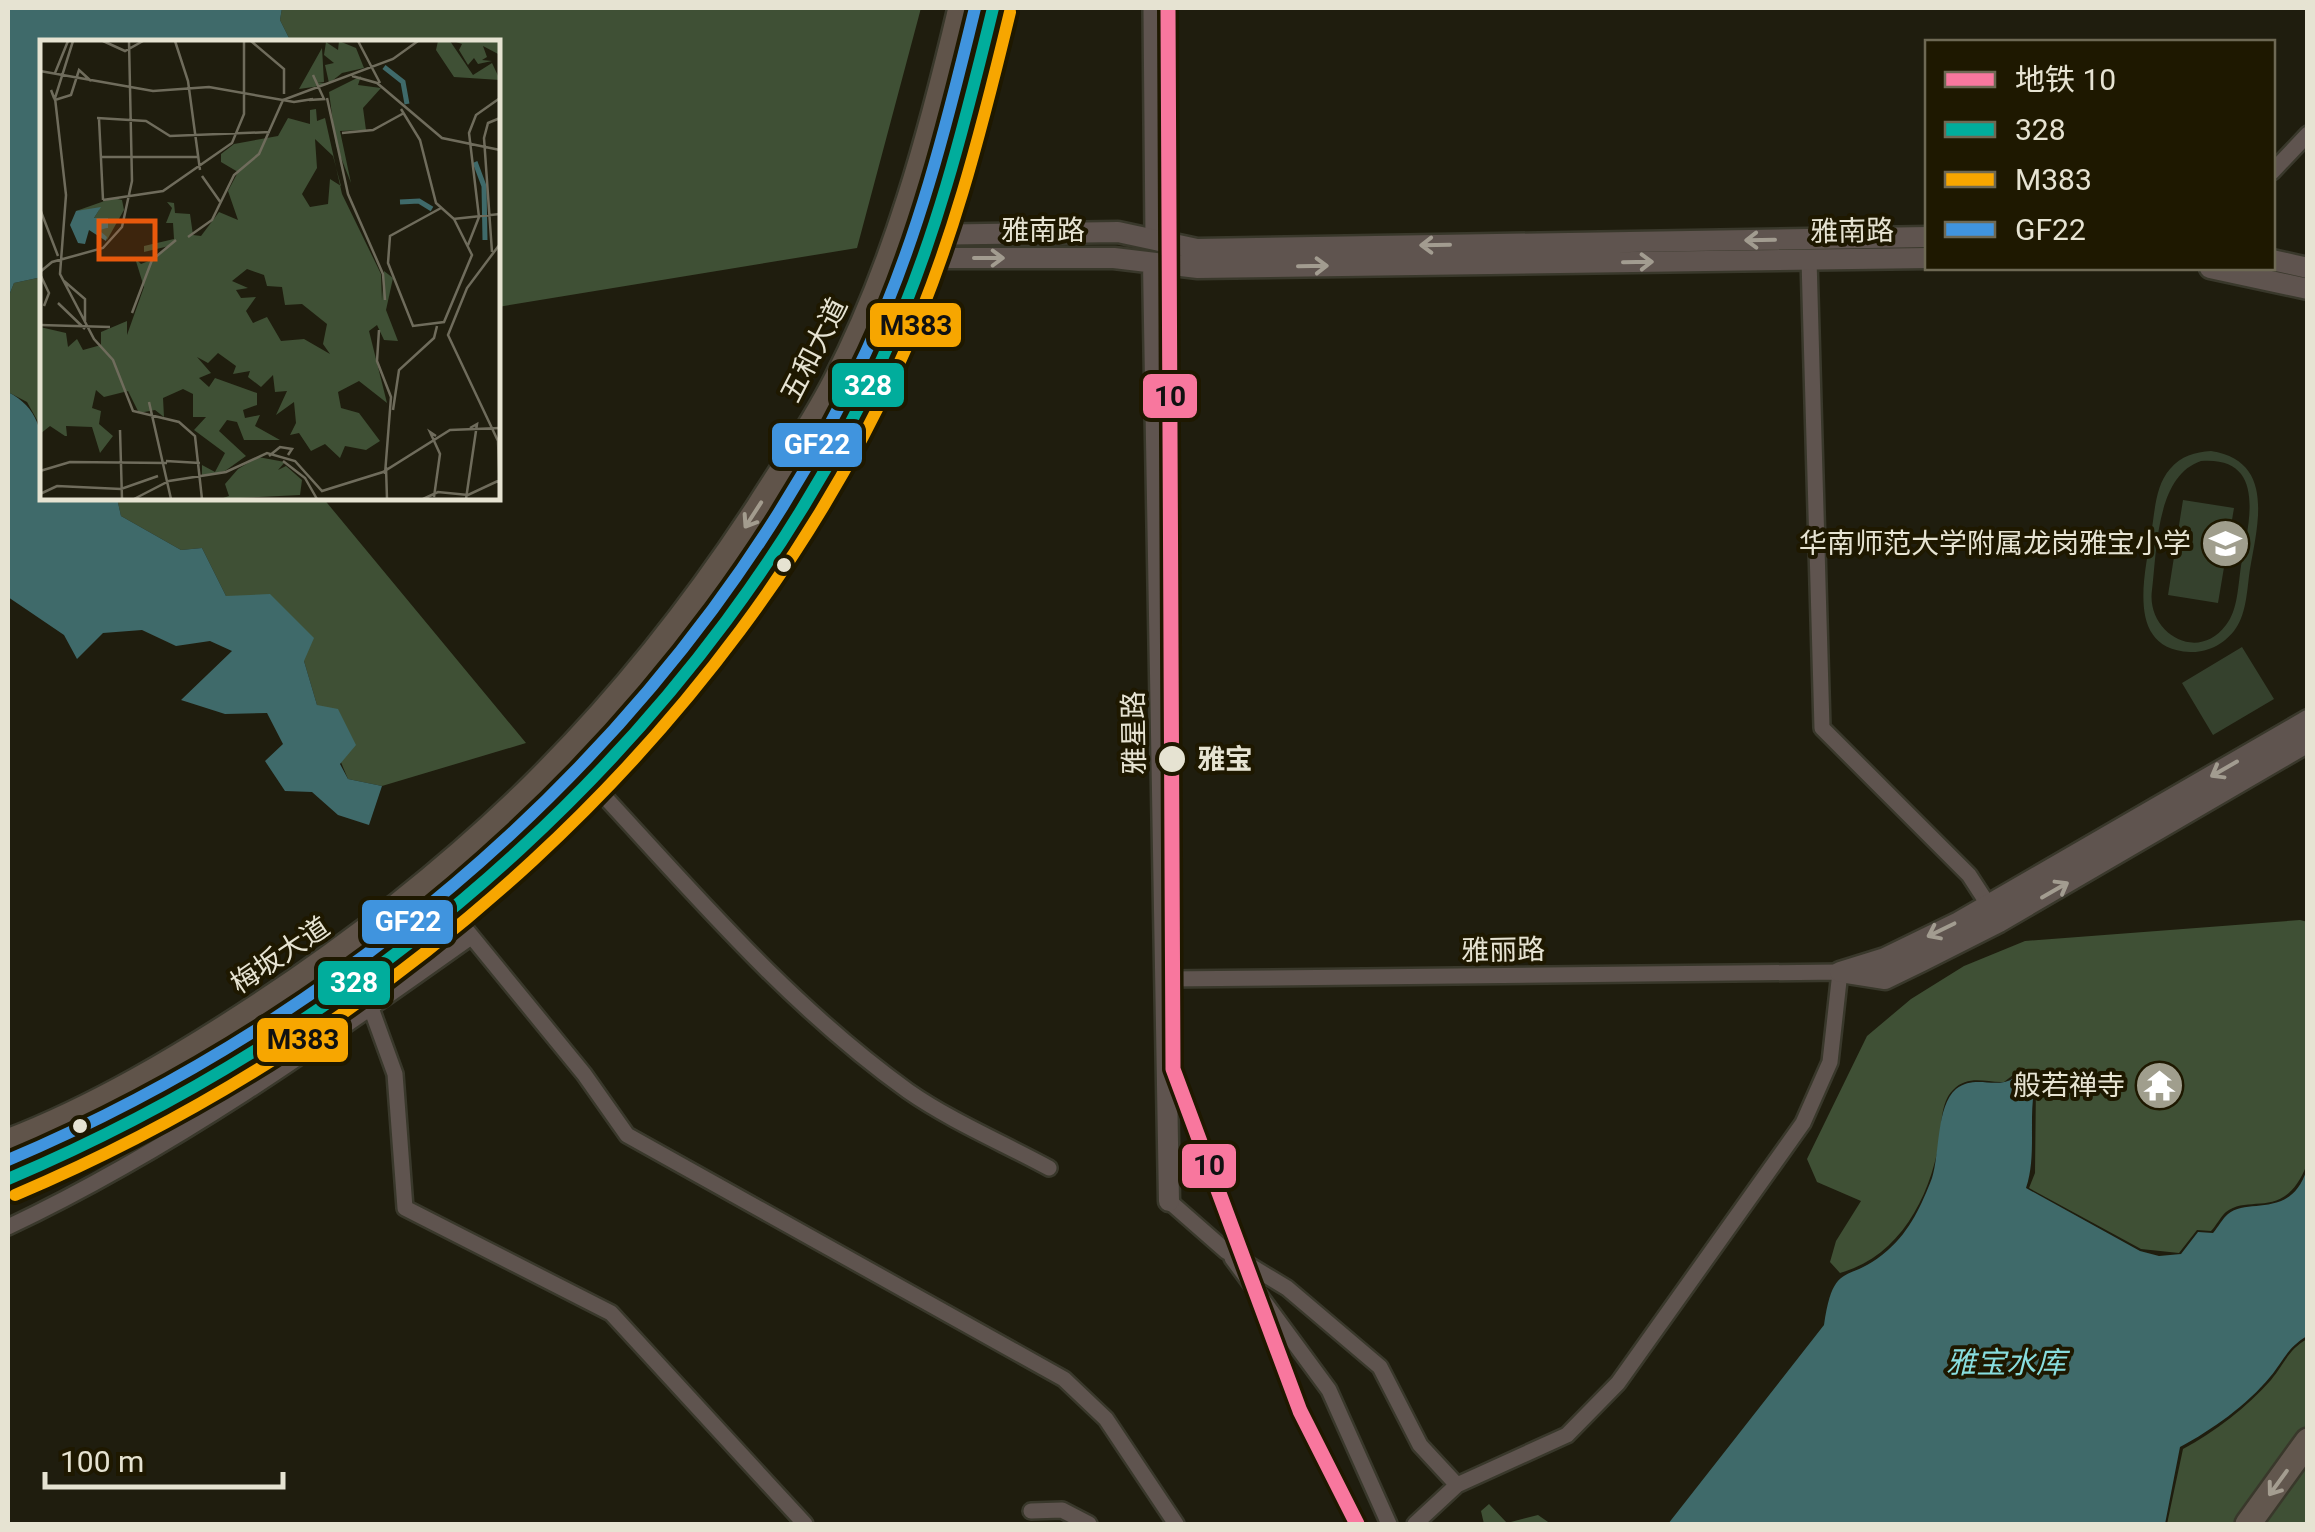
<svg xmlns="http://www.w3.org/2000/svg" width="2315" height="1532" font-family="Roboto,'Noto Sans SC',sans-serif">
<rect width="100%" height="100%" fill="#1f1d0e"/>
<path fill="#35412d" fill-rule="evenodd" d="M2211 451C2275 461 2258 523 2250 569 2247 588 2247 612 2236 628 2226 643 2208 653 2190 652 2125 649 2145 575 2151 534 2155 512 2155 486 2170 469 2181 456 2195 452 2211 451ZM2201 461C2269 456 2248 526 2241 566 2238 585 2238 610 2226 625 2197 664 2146 632 2152 590 2157 550 2156 476 2201 461Z
M2183 500 2234 508 2218 603 2168 595Z
M2242 647 2274 699 2213 735 2182 683Z"/>
<path fill="#3f5035" d="M282 8H921L857 248 498 307V42H291L280 20Z
M42 277V429L27 402 8 392V298L14 283Z
M117 498H323L526 743 382 786 348 779 317 705 304 661 226 596 202 548 181 550 121 516Z
M2300 920 2308 922 2307 1164C2285 1222 2250 1193 2226 1212 2221 1216 2216 1226 2211 1231L2197 1230 2179 1253 2141 1249 2029 1188 2035 1173 2036 1083 2013 1075 2004 1082C1986 1083 1969 1074 1953 1090 1940 1103 1942 1126 1939 1143 1929 1200 1898 1257 1840 1273L1830 1262 1836 1241 1861 1201 1817 1182 1807 1159 1867 1036 1911 999 1964 966 2025 941Z
M2307 1339V1524H2167L2183 1449C2215 1432 2247 1407 2271 1380 2285 1363 2288 1350 2307 1339Z
M1489 1504 1507 1523 1538 1515 1551 1524H1484L1481 1511Z"/>
<path fill="#3f6a6a" d="M8 8H282L280 20 291 42H42V277L14 283 8 298Z
M8 392C51 414 42 455 42 498H117L121 516 181 550 202 548 226 596 270 594 314 638 304 661 317 705 338 709 356 745 340 764 348 779 382 786 369 825 338 815 312 792 285 791 265 761 283 744 267 713 225 714 181 700 232 651 210 641 176 646 142 630 103 633 77 659 64 635 8 597Z
M2014 1078 2035 1085C2028 1119 2037 1156 2026 1188L2140 1251 2159 1256 2181 1254 2198 1232 2213 1233C2218 1227 2223 1218 2228 1214 2249 1197 2291 1220 2307 1169V1336C2287 1348 2284 1360 2270 1377 2247 1405 2212 1430 2180 1447L2165 1524H1668L1824 1325C1834 1257 1848 1286 1888 1250 1910 1231 1922 1204 1932 1178 1940 1154 1936 1106 1956 1089 1976 1074 1995 1090 2014 1078Z"/>
<g fill="none" stroke-linecap="round" stroke-linejoin="round">
<defs>
<path id="minor" d="M1151 8 1153 240
M2272 172 2308 134
M1809 259 1822 728 1969 875 1993 912
M592 783C692 891 787 1004 908 1091 951 1121 1003 1143 1049 1168
M450 910 584 1074 627 1135 1064 1379 1106 1419 1176 1524
M1166 979 1840 972 1830 1062 1803 1123 1618 1383 1567 1435 1457 1485
M371 1008 395 1074 405 1208 611 1313 805 1524
M1169 1201 1226 1251 1287 1288 1380 1367 1420 1445 1457 1485 1415 1524
M8 1227C173 1149 322 1043 471 937
M1232 1258 1329 1390 1389 1524
M1031 1511 1062 1510 1089 1524"/>
<path id="tertiary" d="M917 235 1118 232 1197 249 1928 237
M897 239 924 258H1114L1198 268 1928 258
M2272 260 2308 268
M1153 263 1169 1201
M2210 268 2308 289
M1840 972 1885 958 1959 922 2308 720
M1847 973 1885 979 1922 961 1999 922 2308 742"/>
<path id="primary" d="M8 1142C96 1108 180 1058 259 1006 468 868 622 717 759 507 785 466 814 424 836 381 896 265 931 135 961 8
M8 1179C107 1139 199 1086 289 1027 531 866 730 663 862 402 924 279 961 142 993 8"/>
<path id="trunk" d="M2248 1524 2308 1441"/>
</defs>
<use href="#minor" stroke="#39382b" stroke-width="20"/>
<use href="#tertiary" stroke="#39382b" stroke-width="25"/>
<use href="#primary" stroke="#39382b" stroke-width="30"/>
<use href="#trunk" stroke="#39382b" stroke-width="30"/>
<use href="#minor" stroke="#5f544f" stroke-width="15"/>
<use href="#tertiary" stroke="#5f544f" stroke-width="20"/>
<use href="#primary" stroke="#60544a" stroke-width="25"/>
<use href="#trunk" stroke="#62574e" stroke-width="25"/>
<defs>
<path id="bus-1" d="M8 1179C379 1022 713 728 882 359 934 247 964 127 993 8"/>
<path id="bus-2" d="M15 1195C390 1036 726 739 898 366 950 254 981 132 1010 12"/>
<path id="bus-3" d="M8 1160C372 1006 699 714 866 352 917 243 947 124 975 8"/>
</defs>
<use href="#bus-1" stroke="#1e1800" stroke-width="20"/>
<use href="#bus-2" stroke="#1e1800" stroke-width="20"/>
<use href="#bus-3" stroke="#1e1800" stroke-width="20"/>
<use href="#bus-1" stroke="#01ad9c" stroke-width="12"/>
<use href="#bus-2" stroke="#f7a600" stroke-width="12"/>
<use href="#bus-3" stroke="#4094de" stroke-width="12"/>
<defs>
<path id="metro-1" d="M1168 8 1173 1069 1300 1411 1357 1524"/>
</defs>
<use href="#metro-1" stroke="#1e1800" stroke-width="22"/>
<use href="#metro-1" stroke="#f8779e" stroke-width="15"/>
</g>
<defs><path id="oneway-shaft" d="M-6 0H5M1.5-3L5.5 0L1.5 3" fill="none" stroke-width="1.6" stroke-linecap="round" stroke-linejoin="round" transform="scale(2.5)"/></defs>
<g stroke="#a29c90">
<use href="#oneway-shaft" transform="translate(1760 240) rotate(179)"/>
<use href="#oneway-shaft" transform="translate(1435 245) rotate(179)"/>
<use href="#oneway-shaft" transform="translate(989 258)"/>
<use href="#oneway-shaft" transform="translate(1638 262) rotate(-1)"/>
<use href="#oneway-shaft" transform="translate(1313 266) rotate(-1)"/>
<use href="#oneway-shaft" transform="translate(2224 769) rotate(150)"/>
<use href="#oneway-shaft" transform="translate(2055 890) rotate(-30)"/>
<use href="#oneway-shaft" transform="translate(1941 930) rotate(154)"/>
</g>
<use stroke="#a39c8e" href="#oneway-shaft" transform="translate(753 515) rotate(123)"/>
<use stroke="#a49d90" href="#oneway-shaft" transform="translate(2278 1483) rotate(126)"/>
<defs>
<symbol id="school-disc" viewBox="-11 -11 22 22"><circle r="9.5" fill="#a09e8d" stroke="#1e1800"/><path d="M0-5L7-2L0 1L-7-2ZM-4 1L0 2.5L4 1V4Q0 6-4 4Z" fill="#fff"/></symbol>
<symbol id="temple-disc" viewBox="-11 -11 22 22"><circle r="9.5" fill="#a09e8d" stroke="#1e1800"/><path d="M0-6L5-2H3V0L6.5 2.5H4V6H1.5V3h-3V6H-4V2.5H-6.5L-3 0V-2H-5Z" fill="#fff"/></symbol>
</defs>
<g fill-rule="evenodd">
<use href="#school-disc" x="2198" y="516" width="55" height="55"/>
<use href="#temple-disc" x="2132" y="1058" width="55" height="55"/>
</g>
<g fill="#e6e3d2" stroke="#1e1800" stroke-width="4">
<circle cx="784" cy="565" r="9"/>
<circle cx="1172" cy="759" r="15"/>
<circle cx="80" cy="1126" r="9"/>
</g>
<g text-anchor="middle" dominant-baseline="central" stroke-width="8" stroke-linejoin="round" paint-order="stroke">
<g font-size="28" fill="#e6e3d2" stroke="#1e1800">
<text x="1043" y="230">雅南路</text>
<text transform="translate(1852 231) rotate(-1)">雅南路</text>
<text transform="translate(814 350) rotate(-63)">五和大道</text>
<text transform="translate(1134 733) rotate(-91)">雅星路</text>
<text transform="translate(1503 950) rotate(-1)">雅丽路</text>
<text transform="translate(280 955) rotate(-34)">梅坂大道</text>
</g>
<g font-size="28" fill="#e6e3d2" stroke="#1e1800" text-anchor="end">
<text x="2191" y="543">华南师范大学附属龙岗雅宝小学</text>
<text x="2125" y="1085">般若禅寺</text>
</g>
<g font-size="28" font-weight="bold" fill="#e6e3d2" stroke="#1e1800" text-anchor="start">
<text x="1197" y="759">雅宝</text>
</g>
<g font-size="30" font-style="italic" fill="#88ddde" stroke="#1e1800">
<text x="2006" y="1362">雅宝水库</text>
</g>
</g>
<g transform="translate(40 40)">
<rect width="460" height="460" fill="#1f1d0e"/>
<path d="M299 1 316 8 324 28 302 33 287 45 259 49 282 8 284 42 277 43H289L285 25 294 23 284 15 286 2 298 10ZM398 1H410L433 35 452 23 460 40 414 37 396 10ZM413 1H460V15L443 6 447 17 442 20 452 21 438 24 434 18 428 25 419 10 422 4ZM321 36 318 45 341 48 323 68 326 90 300 91 311 143 296 105 289 52ZM276 69 277 81 285 78 302 154 341 234 342 261 344 231 353 238 346 270 358 301 344 300 337 285 329 291 347 363 319 341 298 352 301 368 319 373 340 401 326 410 305 406 300 418 285 404 271 411 259 393 250 395 256 383 254 362 236 375 247 351 235 352 233 335 221 347 208 337 210 331 193 334 196 326 178 313 168 323 157 317 171 333 159 338 169 347 175 338 217 353V365L203 370 205 378 220 375 215 386 240 400H204L197 382 187 380 179 391 206 416 185 431 162 436V425L175 432 185 413 154 390 166 377H153V354L143 349 123 358 124 377 115 370 99 373 88 351 64 357 56 350 52 368 61 371 59 384 73 396 60 413 52 387 26 386 27 396H25L10 386 0 394V287L26 293 28 307 37 299 43 310 61 305V292L87 281V295L104 247 95 218 101 224 111 220 129 206 104 212V206L134 199 133 183H126L132 168 127 162 134 163 135 173 150 174 153 195 161 196 179 172 198 180 188 151 198 132 181 122V114L194 104 238 96 248 78 270 84V70ZM275 99 293 116 301 146 290 139 288 164 270 167 262 154 277 128ZM207 229 224 235 227 246 242 247 245 265 262 264 287 284 283 304 290 314 264 299 241 301 227 277 213 283 206 271 216 257 201 258 196 250 208 248 192 241ZM73 158 82 160 84 170 67 200 59 189 68 188 67 179 54 178 59 170 36 171ZM218 417 245 422 238 430 246 426 262 440 260 455 180 459 189 456 185 444 198 429Z" fill="#3f5035" fill-rule="evenodd"/>
<path d="M61 167 54 178H68V188L59 190 67 197 66 201 49 190 45 204 38 203 30 185 36 171Z" fill="#3f6a6a"/>
<path fill="none" stroke="#3f6a6a" stroke-width="5" d="M344 27 363 42 367 64M435 122 444 146 445 200M360 162 379 161 392 169"/>
<path fill="none" stroke="#6f6c5c" stroke-width="2.5" d="M33 1 15 58 26 155 20 234 54 299 73 320 93 371 139 382 155 396 162 459M63 1 85 11 103 1M135 1 148 41 160 130M211 1 244 29V54M318 1 340 43M0 31 113 51 169 47 254 62 273 59M15 33 28 1M312 36 337 43 402 98 460 110M14 58 11 50 15 60 31 55 39 30 51 41M287 58 308 154 343 234 345 260M269 60 284 59 273 35M361 69 380 100 396 163 414 179 432 215 404 282 373 286 348 223 350 196 401 168M57 78 106 81 130 96 230 92M59 79 63 160M302 93 333 90 364 73M62 117H159M162 136 181 163M63 160 123 151 192 103 204 74V1M0 169 18 216M413 179 460 174M148 197 172 180 194 135 219 114 243 60 353 19 378 1M460 204 427 248 408 295 458 401 460 455M428 205 439 177 429 93 436 75 460 58M452 212 444 98 448 83 460 78M0 232 12 222 63 208 82 187 92 141 89 1M0 234 9 253 4 266M24 241 45 259V281M18 263 45 289M92 273 112 220 136 200M0 285 70 287M339 290 337 321 351 357 345 434M109 362 131 459M353 370 359 330 394 298 397 286M80 390 82 459M229 416 240 407 252 409 248 415M126 421 160 423M243 421 265 438 277 459M346 427 347 459M0 431 30 422 127 423M0 454 17 446 81 449 118 436M394 457 400 414 390 392 396 396M94 459 129 441 186 432 227 413 255 421 282 451 343 432 410 390 460 388M383 459 398 452 428 455 460 440M426 459 437 384 430 388"/>
<path fill="#e8590c" fill-opacity="0.15" stroke="#e8590c" stroke-width="5" d="M59 181H115V219H59Z"/>
<rect width="460" height="460" fill="none" stroke="#e6e3d2" stroke-width="5"/>
</g>
<g stroke="#1e1800" stroke-width="4">
<rect x="868" y="301" width="95" height="48" rx="10" fill="#f7a600"/>
<rect x="830" y="361" width="76" height="48" rx="10" fill="#01ad9c"/>
<rect x="1141" y="372" width="58" height="48" rx="10" fill="#f8779e"/>
<rect x="770" y="421" width="94" height="48" rx="10" fill="#4094de"/>
<rect x="360" y="898" width="95" height="48" rx="10" fill="#4094de"/>
<rect x="316" y="959" width="76" height="48" rx="10" fill="#01ad9c"/>
<rect x="255" y="1016" width="95" height="48" rx="10" fill="#f7a600"/>
<rect x="1180" y="1142" width="58" height="48" rx="10" fill="#f8779e"/>
</g>
<g font-size="28" text-anchor="middle" font-weight="bold" fill="#fff">
<text x="868" y="395">328</text>
<text x="817" y="454">GF22</text>
<text x="408" y="931">GF22</text>
<text x="354" y="992">328</text>
</g>
<g font-size="28" text-anchor="middle" font-weight="bold" fill="#111">
<text x="916" y="335">M383</text>
<text x="1170" y="406">10</text>
<text x="303" y="1049">M383</text>
<text x="1209" y="1175">10</text>
</g>
<rect width="2315" height="1532" fill="none" stroke="#e6e3d2" stroke-width="20"/>
<rect x="1925" y="40" width="350" height="230" fill="#1e1800" stroke="#6e6954" stroke-width="2.5"/>
<rect x="1945" y="72" width="50" height="15" fill="#f8779e" stroke="#6e6954" stroke-width="2.5"/>
<text x="2015" y="90" font-size="30" fill="#e6e3d2">地铁 10</text>
<rect x="1945" y="122" width="50" height="15" fill="#01ad9c" stroke="#6e6954" stroke-width="2.5"/>
<text x="2015" y="140" font-size="30" fill="#e6e3d2">328</text>
<rect x="1945" y="172" width="50" height="15" fill="#f7a600" stroke="#6e6954" stroke-width="2.5"/>
<text x="2015" y="190" font-size="30" fill="#e6e3d2">M383</text>
<rect x="1945" y="222" width="50" height="15" fill="#4094de" stroke="#6e6954" stroke-width="2.5"/>
<text x="2015" y="240" font-size="30" fill="#e6e3d2">GF22</text>
<path d="M45 1472v15h238v-15" fill="none" stroke="#e6e3d2" stroke-width="5"/>
<text x="60" y="1472" font-size="30" fill="#e6e3d2" stroke="#1e1800" stroke-width="8" paint-order="stroke">100 m</text>
</svg>
